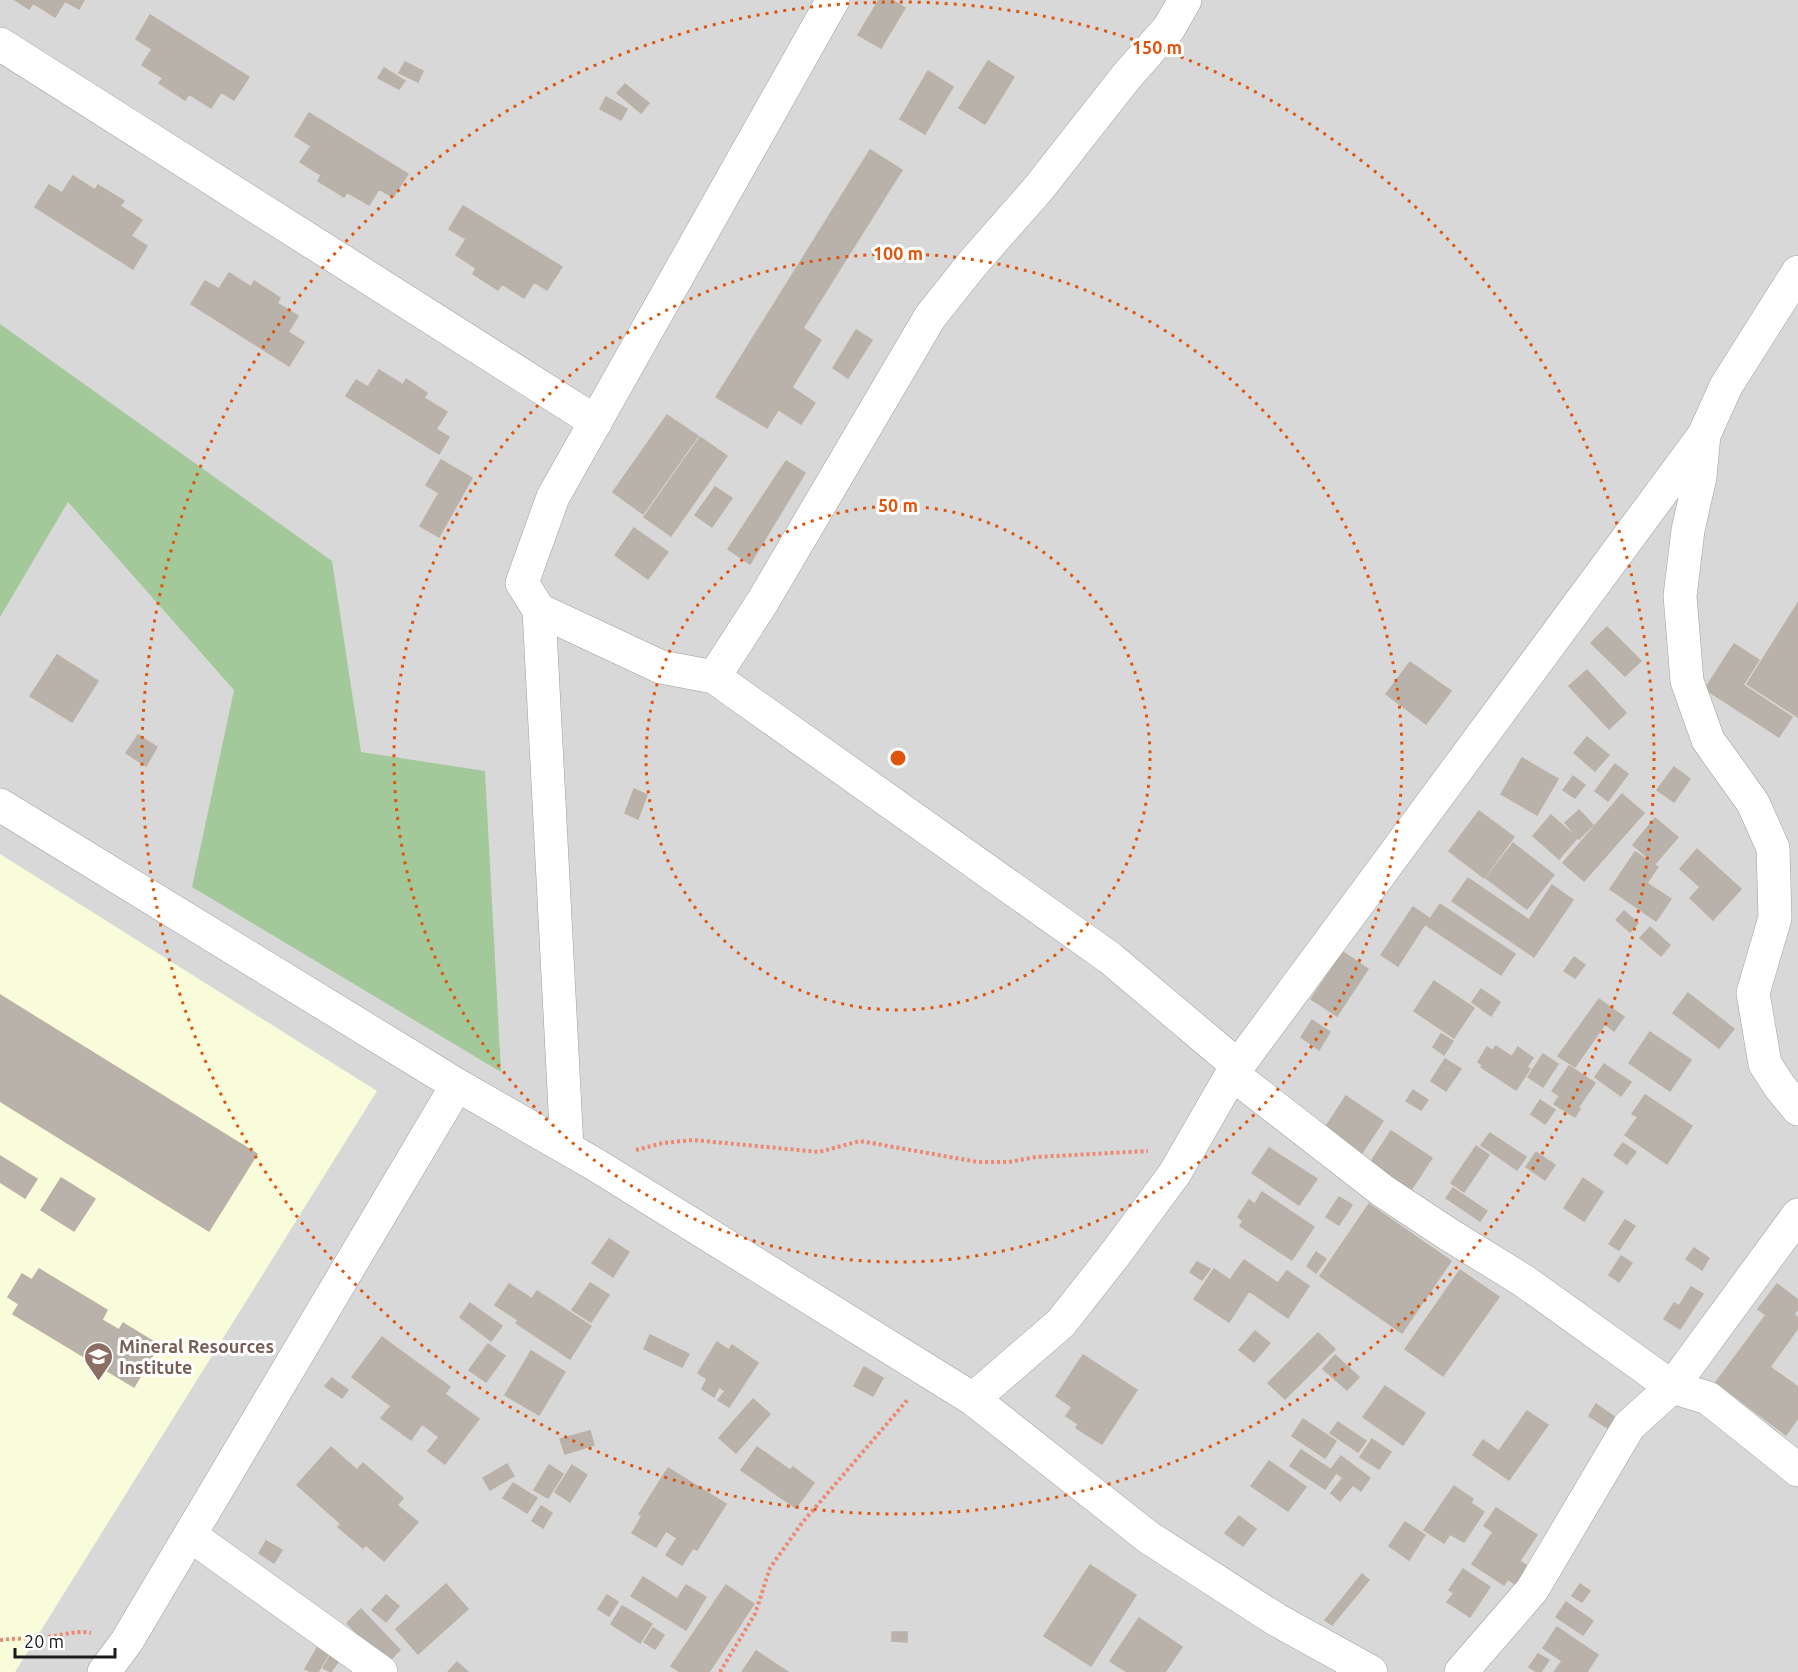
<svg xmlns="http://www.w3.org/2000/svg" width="1798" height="1672" font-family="Ubuntu,sans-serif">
<rect width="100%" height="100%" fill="#ece9e1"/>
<path fill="#d9d8d8" d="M0 0H1798V1672H0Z"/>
<path fill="#f9fcdb" d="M0 854 377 1091 15 1672H0Z"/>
<path fill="#a3c899" d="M0 324 332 561 361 752 485 771 501 1072 192 887 234 690 68 502 0 617Z"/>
<path fill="#b8b2ab" stroke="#bcb1a5" stroke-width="1.5" d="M15 0H84L79 9 65 1 55 17 33 3 29 9Z
M879 0H892L905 8 881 48 858 35Z
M150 15 249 77 234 100 221 92 211 108 189 94 185 100 159 83 163 78 142 65 152 49 136 39Z
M988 61 1014 77 985 124 959 108Z
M405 62 423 71 418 82 399 73Z
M384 68 405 81 399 89 378 78Z
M928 71 953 87 925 134 900 119Z
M625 84 649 103 641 113 617 93Z
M606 97 627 109 621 120 600 109Z
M309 113 408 174 393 197 379 189 369 205 347 192 344 197 318 181 321 175 300 162 311 146 295 136Z
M870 150 902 170 803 328 821 340 767 428 716 397Z
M73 176 95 190 98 185 124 201 120 206 142 220 131 236 147 246 133 269 35 207 49 185 62 193Z
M463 206 562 267 547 290 534 282 524 298 502 284 498 290 473 274 476 268 456 255 466 239 449 229Z
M229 273 251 287 254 281 280 298 277 303 298 316 288 332 304 342 289 366 191 304 205 281 219 289Z
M856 330 872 340 848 378 833 368Z
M379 370 403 385 406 379 427 393 424 398 447 412 436 429 449 437 439 454 346 396 356 380 368 387Z
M793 388 815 403 801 424 779 410Z
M667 415 698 436 643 514 613 492Z
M700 437 727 456 671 536 644 517Z
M441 460 472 478 439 537 420 526 439 493 426 485Z
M786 461 805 473 750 564 728 549Z
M715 487 732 498 712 527 695 515Z
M634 528 668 552 648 579 615 555Z
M1798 603V717L1747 684Z
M1607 627 1641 661 1625 676 1591 643Z
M1734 644 1759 660 1743 685 1792 717 1779 737 1705 689Z
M57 655 98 681 72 722 30 696Z
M1410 662 1451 691 1426 724 1386 694Z
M1587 670 1626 713 1609 729 1569 686Z
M138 735 157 747 146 766 126 753Z
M1587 737 1609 755 1595 771 1574 753Z
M1522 758 1558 779 1537 815 1501 794Z
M1615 764 1628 774 1608 801 1595 791Z
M1674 767 1690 779 1674 802 1657 790Z
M1573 776 1585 785 1575 798 1563 790Z
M634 789 647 795 638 819 625 813Z
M1622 794 1644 813 1584 881 1563 863Z
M1579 810 1593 825 1579 839 1565 823Z
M1479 811 1514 837 1484 878 1449 851Z
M1551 815 1577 838 1559 859 1533 836Z
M1655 818 1678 837 1655 864 1633 845Z
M1513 843 1554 875 1527 909 1486 878Z
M1697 849 1741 889 1713 920 1690 898 1700 887 1680 869Z
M1635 852 1658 867 1647 883 1671 899 1656 921 1610 889Z
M1468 878 1529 920 1552 885 1573 900 1534 957 1452 901Z
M1440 904 1515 954 1501 975 1426 925Z
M1413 907 1429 918 1398 966 1381 955Z
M1624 911 1638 923 1630 932 1616 920Z
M1650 927 1670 945 1661 956 1640 938Z
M1343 952 1368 969 1337 1016 1311 999Z
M1574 957 1585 965 1575 978 1564 971Z
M1434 981 1474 1008 1454 1038 1414 1011Z
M1481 989 1500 1002 1491 1016 1472 1002Z
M1688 993 1734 1029 1719 1048 1673 1013Z
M0 995 257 1154 209 1231 0 1101Z
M1599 999 1624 1017 1614 1031 1605 1024 1575 1067 1558 1056Z
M1312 1020 1330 1032 1319 1050 1301 1037Z
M1650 1032 1691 1060 1670 1091 1629 1063Z
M1441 1034 1453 1041 1444 1055 1433 1047Z
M1496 1046 1530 1069 1516 1090 1481 1067Z
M1487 1047 1509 1061 1518 1047 1533 1058 1514 1086 1478 1062Z
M1543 1054 1558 1064 1543 1087 1528 1077Z
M1445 1059 1461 1069 1446 1091 1431 1081Z
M1604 1064 1631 1082 1621 1096 1595 1077Z
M1569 1066 1595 1083 1578 1108 1552 1091Z
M1413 1090 1428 1100 1421 1110 1406 1101Z
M1560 1095 1580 1109 1575 1117 1554 1104Z
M1645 1095 1692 1126 1667 1164 1625 1135 1638 1117 1632 1114Z
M1346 1096 1383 1121 1362 1153 1325 1128Z
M1540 1100 1555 1110 1545 1124 1531 1114Z
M1391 1131 1432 1158 1409 1193 1368 1166Z
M1490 1133 1526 1157 1517 1170 1481 1145Z
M1623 1143 1636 1152 1627 1164 1614 1155Z
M1476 1146 1489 1155 1464 1192 1451 1183Z
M1269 1148 1317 1179 1299 1205 1252 1173Z
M1536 1152 1555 1165 1545 1180 1526 1167Z
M0 1156 37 1179 25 1198 0 1182Z
M61 1178 95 1199 74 1231 41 1210Z
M1583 1178 1603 1192 1584 1221 1564 1208Z
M1453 1188 1487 1211 1480 1221 1446 1198Z
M1262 1192 1314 1227 1292 1260 1240 1226 1243 1221 1238 1217 1249 1200 1255 1204Z
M1339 1197 1352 1205 1339 1225 1326 1217Z
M1369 1204 1451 1261 1402 1333 1320 1276Z
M1625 1220 1635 1226 1619 1250 1609 1244Z
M609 1239 629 1252 613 1277 592 1263Z
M1694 1248 1709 1258 1702 1270 1686 1259Z
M1316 1252 1326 1259 1316 1273 1307 1266Z
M1621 1256 1632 1263 1619 1282 1609 1275Z
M1244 1260 1278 1283 1287 1271 1309 1286 1288 1318 1249 1291 1229 1322 1194 1299 1214 1269 1230 1280Z
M1197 1262 1210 1269 1202 1280 1190 1272Z
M39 1269 107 1310 102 1320 119 1330 123 1323 159 1345 134 1387 13 1314 19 1304 8 1297 22 1274 32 1280Z
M1460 1270 1499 1297 1443 1376 1405 1349Z
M590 1283 609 1295 591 1322 572 1310Z
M509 1284 532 1299 537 1291 591 1326 570 1359 516 1323 518 1320 495 1305Z
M1777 1284 1798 1300V1309L1794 1314 1798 1318V1328L1770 1367 1798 1387V1418L1786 1435 1716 1382 1766 1315 1758 1309Z
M1691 1287 1703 1294 1680 1329 1664 1319 1674 1303 1679 1306Z
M470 1303 502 1326 491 1341 460 1317Z
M1255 1331 1270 1343 1254 1362 1239 1350Z
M1318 1333 1335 1349 1285 1399 1268 1383Z
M650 1335 689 1354 682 1367 644 1349Z
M382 1337 450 1387 445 1394 479 1419 445 1464 428 1451 439 1437 422 1424 411 1440 381 1418 391 1406 352 1377Z
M717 1342 729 1350 732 1345 758 1363 729 1407 718 1400 725 1391 719 1387 714 1397 702 1389 707 1379 698 1373Z
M488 1344 505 1356 486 1382 469 1370Z
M531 1351 565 1372 539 1415 505 1395Z
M1083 1355 1137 1390 1102 1444 1076 1428 1078 1424 1066 1416 1072 1407 1056 1396Z
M1335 1355 1359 1377 1347 1390 1323 1369Z
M864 1367 883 1378 873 1396 854 1386Z
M332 1378 348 1390 342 1398 325 1386Z
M1385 1386 1425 1413 1403 1445 1363 1417Z
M753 1399 770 1414 736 1453 719 1438Z
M1596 1404 1616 1418 1609 1429 1589 1416Z
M1527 1411 1548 1425 1509 1480 1473 1455 1483 1440 1499 1451Z
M1303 1419 1336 1441 1325 1458 1292 1436Z
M1338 1422 1366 1441 1358 1452 1330 1433Z
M590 1431 594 1445 565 1454 560 1439Z
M1372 1439 1391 1452 1379 1469 1360 1457Z
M331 1447 357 1470 363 1463 403 1498 397 1505 418 1522 384 1561 366 1545 363 1548 338 1527 341 1524 297 1485Z
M757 1447 790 1470 793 1467 814 1483 796 1508 741 1470Z
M1301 1450 1336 1473 1325 1489 1290 1466Z
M1341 1456 1370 1478 1361 1491 1331 1469Z
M1269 1461 1306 1487 1288 1511 1251 1486Z
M507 1464 514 1476 490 1490 483 1478Z
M549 1465 563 1474 548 1498 534 1490Z
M572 1465 587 1475 570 1502 555 1492Z
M668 1468 726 1504 697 1550 693 1548 682 1565 666 1555 677 1538 666 1531 656 1547 632 1533 642 1516 639 1514Z
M1342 1479 1352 1486 1340 1501 1331 1493Z
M513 1483 537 1498 527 1513 503 1498Z
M1454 1486 1473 1499 1471 1503 1484 1512 1464 1542 1450 1534 1444 1543 1424 1530Z
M541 1506 552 1513 543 1528 532 1521Z
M1496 1508 1537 1535 1504 1585 1472 1564 1493 1532 1484 1526Z
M1239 1516 1256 1529 1243 1546 1225 1533Z
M1405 1522 1425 1535 1409 1560 1389 1546Z
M266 1541 282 1550 274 1563 259 1553Z
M1521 1562 1534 1570 1522 1589 1509 1580Z
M1090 1565 1136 1595 1091 1666 1044 1636Z
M1463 1569 1490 1587 1470 1617 1447 1602 1454 1593 1449 1590Z
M1362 1574 1369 1580 1332 1625 1325 1620Z
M643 1577 677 1599 686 1585 706 1597 686 1630 631 1596Z
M446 1584 468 1609 418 1654 396 1629Z
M1580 1584 1590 1591 1582 1602 1572 1596Z
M726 1585 754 1604 709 1672H680L671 1666Z
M386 1595 399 1606 386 1622 372 1610Z
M607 1595 618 1602 609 1616 598 1609Z
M1566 1602 1593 1621 1583 1635 1556 1617Z
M622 1606 652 1624 640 1643 611 1624Z
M361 1609 400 1650 386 1664 347 1623Z
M1139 1618 1182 1647 1165 1672H1127L1110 1661Z
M1557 1627 1598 1655 1587 1672H1554L1562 1661 1543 1648Z
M653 1628 664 1635 655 1649 644 1642Z
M892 1632H907V1642L892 1641Z
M317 1648 328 1655 318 1672H311L305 1669Z
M333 1651 342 1656 331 1672 323 1668Z
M756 1651 788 1672H742Z
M1538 1654 1549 1660 1541 1672H1537L1529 1667Z
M457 1662 468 1672H448Z"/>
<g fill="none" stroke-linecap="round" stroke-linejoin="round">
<defs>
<path id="minor" d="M0 44 596 422
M1798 272 1726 386 1704 435 1700 477 1688 530 1680 596 1687 681 1708 740 1753 803 1773 848 1775 918 1753 993 1765 1064 1780 1087 1798 1109
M539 610 661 667 714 677 1110 958 1238 1066
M714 677 763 601 930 317 973 263 1038 189 1126 77 1169 28 1185 0
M0 805 457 1085 596 1165 973 1399 1148 1537 1277 1620 1371 1672
M1232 1074 1383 1191 1448 1234 1524 1281 1672 1387 1798 1215
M567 1148 539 610 522 583 553 497 833 0
M973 1399 1061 1323 1116 1253 1175 1173 1232 1074 1704 435
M190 1535 381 1672
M104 1672 127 1641 457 1085
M1461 1672 1532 1590 1629 1426 1672 1387 1708 1398 1798 1470"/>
</defs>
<use href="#minor" stroke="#9f9f9f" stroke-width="34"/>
<path stroke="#ed8871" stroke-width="4" stroke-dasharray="3 3" stroke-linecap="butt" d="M636 1150 663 1143 693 1140 819 1152 860 1141 978 1162H1009L1036 1157 1148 1151
M0 1640C16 1638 32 1639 48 1637 64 1635 76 1630 91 1633
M720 1672 755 1614 770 1568 802 1523 909 1398"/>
<use href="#minor" stroke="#fff" stroke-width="33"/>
</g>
<g fill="none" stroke="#de560d" stroke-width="3" stroke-dasharray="3 6">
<circle cx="898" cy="758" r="252"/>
<circle cx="898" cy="758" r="504"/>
<circle cx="898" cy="758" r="756"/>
</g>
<defs>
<symbol id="university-pin" viewBox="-11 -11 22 30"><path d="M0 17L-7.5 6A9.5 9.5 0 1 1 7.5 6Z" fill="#8d6e63" stroke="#fff"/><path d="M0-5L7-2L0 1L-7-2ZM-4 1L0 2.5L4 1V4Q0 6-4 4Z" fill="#fff"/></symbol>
</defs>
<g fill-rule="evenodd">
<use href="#university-pin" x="82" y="1340" width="33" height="45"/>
</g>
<g text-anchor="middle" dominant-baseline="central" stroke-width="6" stroke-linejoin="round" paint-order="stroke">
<g font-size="18" font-weight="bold" fill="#785e54" stroke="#fff" text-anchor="start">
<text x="119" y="1346">Mineral Resources<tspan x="119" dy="21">Institute</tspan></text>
</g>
</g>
<circle cx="898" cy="758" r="9" fill="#de560d" stroke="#fff" stroke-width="3"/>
<g font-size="18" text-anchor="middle" font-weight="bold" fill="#de560d" stroke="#fff" stroke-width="6" stroke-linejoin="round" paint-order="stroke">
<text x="1157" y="54">150 m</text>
<text x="898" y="260">100 m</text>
<text x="898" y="512">50 m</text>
</g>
<path d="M15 1648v9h100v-9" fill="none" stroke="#1b1b1b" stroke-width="3"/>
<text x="24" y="1648" font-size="18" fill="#1b1b1b" stroke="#ffffff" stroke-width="4.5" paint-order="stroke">20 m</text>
</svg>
